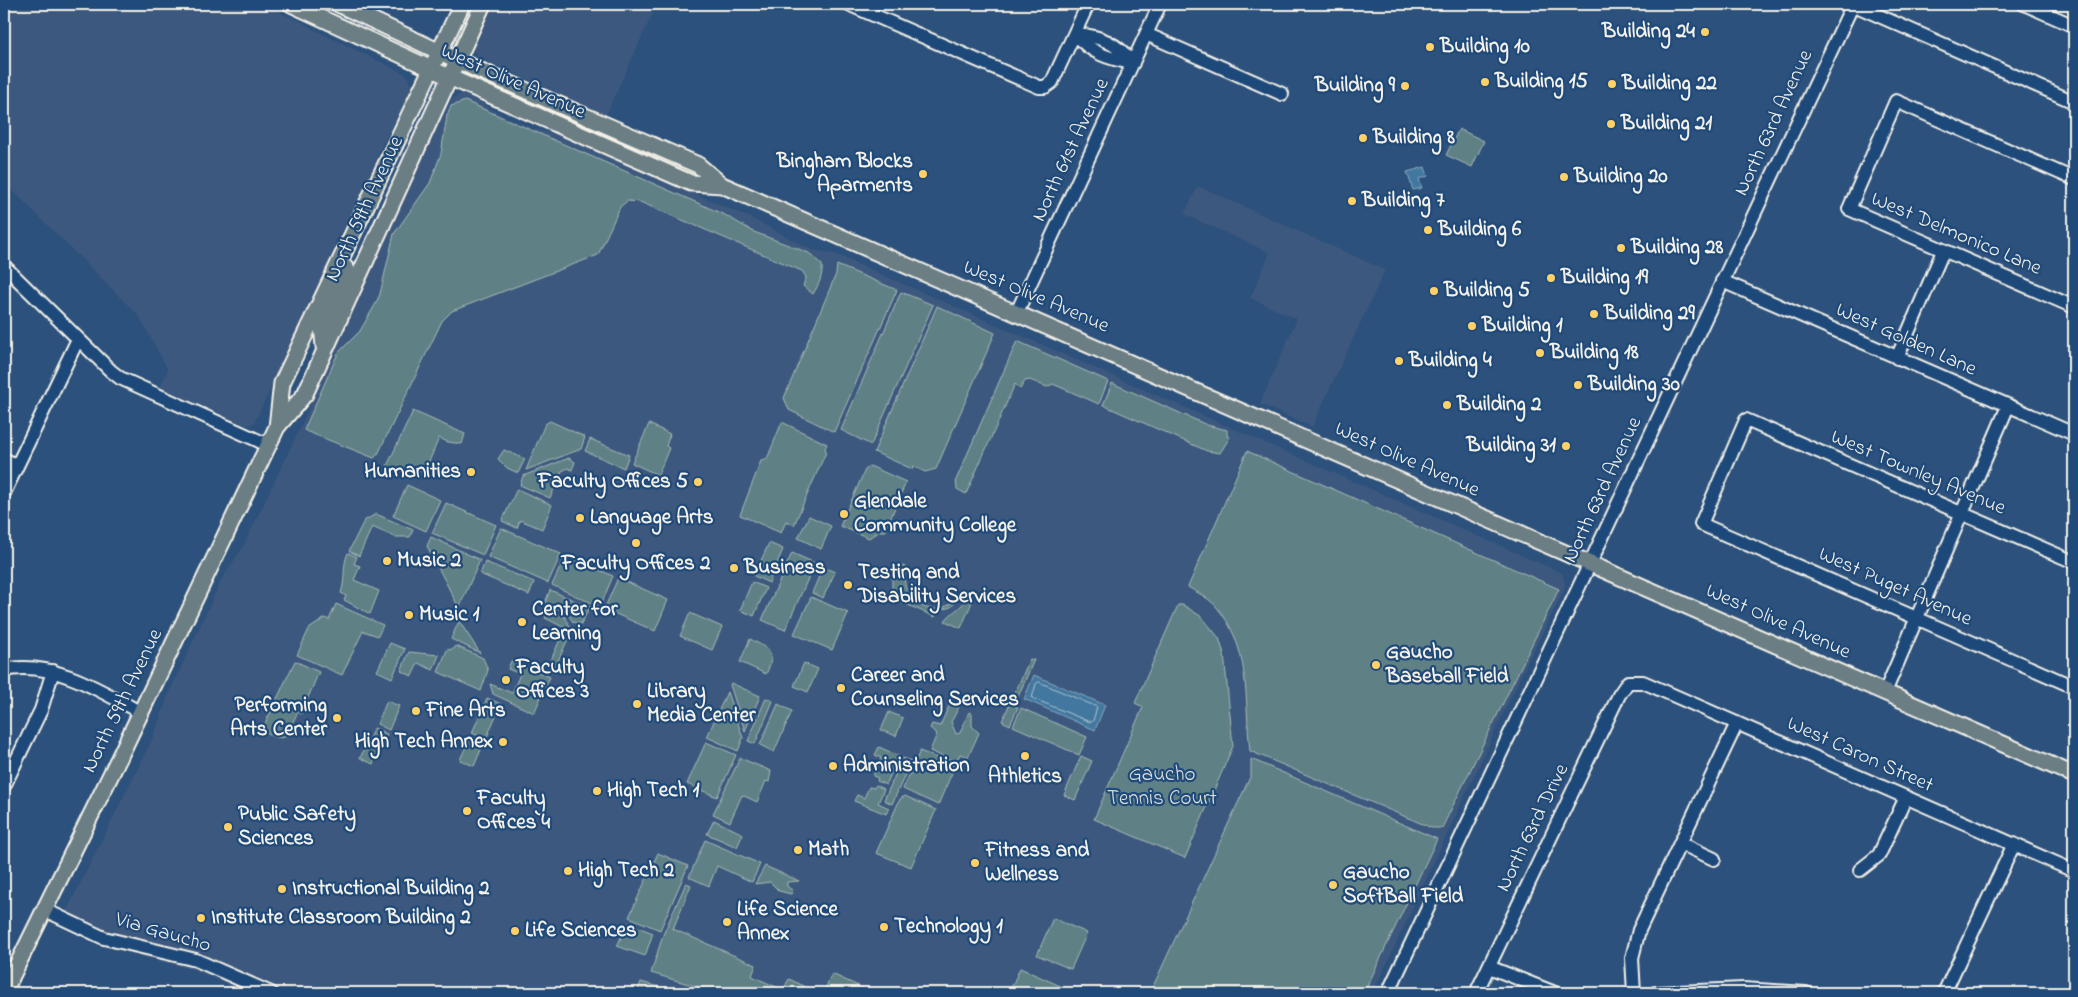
<svg xmlns="http://www.w3.org/2000/svg" width="2078" height="997" font-family="'Indie Flower',sans-serif">
<rect width="100%" height="100%" fill="#2c517c"/>
<filter id="ink" filterUnits="userSpaceOnUse"><feTurbulence type="fractalNoise" baseFrequency=".02" numOctaves="2"/><feDisplacementMap in="SourceGraphic" scale="10" xChannelSelector="R" yChannelSelector="G"/><feConvolveMatrix kernelMatrix="1 2 1 2 8 2 1 2 1" color-interpolation-filters="sRGB"/></filter>
<g filter="url(#ink)">
<path fill="#3c597e" d="M4 4H260L300 21 315 30 405 74 410 79 411 91 377 155 371 177 355 212 336 240 324 279 254 423 248 425 243 424 160 387 168 370 139 316 4 182Z
M495 4H657L604 119 552 90 478 57 474 52 475 37Z
M461 94 470 95 489 108 532 129 559 134 753 219 812 250 835 254 1562 573 1565 583 1563 593 1525 667 1373 993H248L197 971 103 946 59 926 152 740 170 691 222 579 243 547 301 426 393 218 445 112 453 98Z
M1198 186 1385 270 1312 427 1260 404 1297 319 1250 298 1270 253 1184 214Z"/>
<path fill="#5e8186" stroke="#a9b9b7" d="M465 101 725 215 754 232 809 253 822 265C823 276 819 284 813 294L803 286 806 277 802 271 640 202 627 201 620 207 598 255 452 311 442 321 378 454 374 458 308 432 304 430 338 353 360 331 375 305 380 294 394 234 430 183 441 154 447 116 451 106Z
M1459 129 1484 141 1472 167 1446 155Z
M837 265 897 290 834 432 789 410 784 398 836 274Z
M901 292 933 305 871 445 841 430Z
M937 306 995 333 936 469 925 472 913 466 912 469 874 452Z
M1017 341 1108 381 1099 404 1053 384 1047 387 1030 380 1025 381 1020 389 1015 384 966 494 957 489 956 480Z
M1112 383 1207 425 1227 430V436L1230 437 1220 453 1207 451 1103 405Z
M413 411 465 434 462 444 448 442 439 438 425 471 408 474 387 466Z
M550 421 585 437 581 449 526 470 545 424Z
M782 422 827 444 825 448 826 452 794 525 786 521 781 533 740 515 761 461 767 459Z
M649 424 670 434 666 446 669 448 658 475 632 463Z
M590 439 629 455 624 468 585 451Z
M504 450 525 459 518 473 507 468 498 459Z
M1247 451 1559 589 1442 828H1432L1250 751C1244 698 1252 646 1214 604 1207 597 1196 592 1188 587Z
M569 458 575 462 572 470 568 468 562 471 550 498 520 485 523 476Z
M870 466 906 482 885 531H879L869 538 840 526 865 470Z
M407 485 440 500 426 531 393 516Z
M517 489 552 505 542 529 520 520 517 528 502 521Z
M446 503 496 525 483 555 432 533Z
M376 514 413 530 410 537H395L372 527 359 556 349 551 364 521Z
M809 516 831 526 821 549 798 538Z
M501 528 561 554 548 583 488 557Z
M431 537 480 560 459 608 427 546Z
M769 543 783 549 769 583 754 576Z
M348 553 357 557 354 564 360 566 354 580 379 591 370 614 344 600 346 596 341 593C346 579 342 566 348 553Z
M792 553 815 563 785 630 762 620Z
M566 555 613 576 603 600 598 606 552 585Z
M485 562 534 582 529 595 480 574Z
M898 564 907 568C894 601 938 625 957 596L960 597 951 607 937 611 935 617 892 598V578Z
M823 567 835 572 823 598 812 593Z
M618 578 668 600 655 631 609 611 611 607 606 605Z
M752 582 766 588 754 616 740 610Z
M550 590 590 607 581 624 573 622 567 613 545 603Z
M811 597 848 613 832 650 794 634Z
M966 600 972 602 961 628 945 621C949 614 960 609 966 600Z
M336 604 383 625 378 636 363 631 342 675 297 655 309 629 325 618 329 620Z
M1178 605H1183L1202 617 1219 638 1224 654 1233 746 1185 858 1094 819 1143 707 1135 703Z
M549 610 565 617 572 630 553 672 547 669 565 628 545 618Z
M690 613 722 627 712 650 680 636Z
M459 621 480 653 451 639Z
M750 639C769 649 777 652 766 674L740 662Z
M390 643 405 649 392 678 377 671Z
M456 646 483 658 488 670 481 691 438 672 447 650 454 649Z
M409 652 439 655 433 670 418 663 412 676 401 671Z
M1030 659 1034 660 1014 706 1018 707 1010 725 1002 721Z
M295 661 319 672 301 714 298 712 285 737C276 739 268 736 263 728Z
M511 661 550 677 534 713 493 694 490 684 512 693 520 674 508 669Z
M804 663 818 669 808 692 794 686Z
M731 683 760 696 745 731 730 685Z
M727 692 743 738 738 751 707 737Z
M487 698 501 704 486 739 472 733Z
M766 698 773 701 755 744 748 741Z
M387 701 399 706 389 730 377 724Z
M778 704 792 711 774 752 760 745Z
M950 704 959 707 951 722 956 734 960 733 969 712 972 714V726L979 733 968 757 960 754 956 762 930 751 937 734 930 728 932 724 940 726Z
M1021 708 1087 737 1079 755 1013 726Z
M889 712 903 718 896 736 881 730Z
M374 728 387 734 373 764 360 758Z
M470 737 484 743 474 766 460 760Z
M706 742 736 755 717 797 687 784Z
M879 747 899 756 886 785 877 781 878 778 873 776 881 758 875 755Z
M920 751 955 766 938 805 903 789Z
M1081 756 1092 761 1075 800 1064 795Z
M740 758 771 771 769 782 766 781 757 802 742 795 730 822 713 814Z
M903 758 911 761 892 804 884 800Z
M1251 759 1437 839 1364 993H1150L1251 775Z
M876 785 884 789 878 803 889 808 886 814 854 801 857 795 864 798 869 787 874 788Z
M905 796 936 810 911 867 876 853 900 799Z
M714 820 743 834 737 847 707 834Z
M705 840 760 864 752 882 717 866 709 886 689 877Z
M658 853 688 866 660 930 629 917Z
M765 866 799 881 787 882V886L793 891 791 894 779 891 770 882 755 884Z
M686 883 691 885 673 929 756 965 752 976 783 990 789 979 818 993H719L651 973 663 935Z
M1053 918 1087 933 1071 969 1037 955Z
M628 923 653 933 645 956 617 946Z
M1020 968 1076 993H1009Z
M832 974 867 990 866 993H835L825 989Z
M641 982 681 993H637Z"/>
<path fill="#4378a0" stroke="#8aa8bd" d="M1425 167 1428 176 1419 179 1422 188 1413 190 1407 172Z
M1034 675 1105 705 1095 730 1024 699Z"/>
<g fill="none" stroke-linecap="round" stroke-linejoin="round">
<path stroke="#adc1cb" stroke-width="1" d="M1039 682 1097 707 1093 721 1090 722 1032 698 1036 684Z"/>
<defs>
<path id="minor" d="M848 4 1039 87H1045L1052 82 1088 4
M1852 4 2074 102
M2024 4 2074 26
M1075 34C1102 36 1116 43 1133 63
M1075 34C1091 53 1108 59 1133 63
M1146 34 1282 94
M2074 179 1896 101 1849 209 2074 307
M4 266 111 371 120 378 268 445
M1722 281 2074 434
M1017 312 1160 4
M1897 358 1943 251
M4 459 17 466
M4 493 78 339
M2074 562 1746 420 1701 524 2074 687
M4 670C53 660 100 690 141 713
M1885 692 2008 406
M4 786 41 710 53 671
M1680 843 1714 859
M1860 870 1879 855 1906 797
M45 910 104 938 196 960 271 993
M1489 967 1555 993
M1388 993 1853 4
M1476 993 1619 695 1628 682H1643L2074 871
M1634 993 1632 958 1639 930 1737 723
M1655 993 1743 989 1806 993
M1944 993 2014 844"/>
<path id="major" d="M291 4 449 77 691 183 722 185
M338 4 472 67 698 165 722 185 2074 775
M324 347 322 325 347 270 340 262
M277 427 282 383 462 4
M4 992 120 756 277 427 305 394 483 4"/>
</defs>
<use href="#minor" stroke="#f4f1e8" stroke-width="16"/>
<use href="#major" stroke="#f4f1e8" stroke-width="19"/>
<use href="#minor" stroke="#1f4a7a" stroke-width="12"/>
<use href="#major" stroke="#6b7e84" stroke-width="15"/>
</g>
</g>
<g fill="#ffd166" stroke="#1f4a7a" stroke-width="2">
<circle cx="1705" cy="32" r="5"/>
<circle cx="1430" cy="47" r="5"/>
<circle cx="1485" cy="82" r="5"/>
<circle cx="1612" cy="84" r="5"/>
<circle cx="1405" cy="86" r="5"/>
<circle cx="1611" cy="124" r="5"/>
<circle cx="1363" cy="138" r="5"/>
<circle cx="923" cy="174" r="5"/>
<circle cx="1564" cy="177" r="5"/>
<circle cx="1352" cy="201" r="5"/>
<circle cx="1428" cy="230" r="5"/>
<circle cx="1621" cy="248" r="5"/>
<circle cx="1551" cy="278" r="5"/>
<circle cx="1434" cy="291" r="5"/>
<circle cx="1594" cy="314" r="5"/>
<circle cx="1472" cy="326" r="5"/>
<circle cx="1540" cy="353" r="5"/>
<circle cx="1399" cy="361" r="5"/>
<circle cx="1578" cy="385" r="5"/>
<circle cx="1447" cy="405" r="5"/>
<circle cx="1566" cy="446" r="5"/>
<circle cx="471" cy="472" r="5"/>
<circle cx="698" cy="482" r="5"/>
<circle cx="844" cy="514" r="5"/>
<circle cx="580" cy="518" r="5"/>
<circle cx="636" cy="543" r="5"/>
<circle cx="387" cy="561" r="5"/>
<circle cx="734" cy="568" r="5"/>
<circle cx="848" cy="585" r="5"/>
<circle cx="409" cy="615" r="5"/>
<circle cx="522" cy="622" r="5"/>
<circle cx="1376" cy="665" r="5"/>
<circle cx="506" cy="680" r="5"/>
<circle cx="841" cy="688" r="5"/>
<circle cx="637" cy="704" r="5"/>
<circle cx="416" cy="711" r="5"/>
<circle cx="337" cy="718" r="5"/>
<circle cx="503" cy="742" r="5"/>
<circle cx="1025" cy="756" r="5"/>
<circle cx="833" cy="766" r="5"/>
<circle cx="597" cy="791" r="5"/>
<circle cx="467" cy="811" r="5"/>
<circle cx="228" cy="827" r="5"/>
<circle cx="798" cy="850" r="5"/>
<circle cx="975" cy="863" r="5"/>
<circle cx="568" cy="871" r="5"/>
<circle cx="1333" cy="885" r="5"/>
<circle cx="282" cy="889" r="5"/>
<circle cx="201" cy="918" r="5"/>
<circle cx="727" cy="922" r="5"/>
<circle cx="884" cy="927" r="5"/>
<circle cx="515" cy="931" r="5"/>
</g>
<g text-anchor="middle" dominant-baseline="central" stroke-width="4.5" stroke-linejoin="round" paint-order="stroke">
<g font-size="21" font-weight="bold" fill="#f4f1e8" stroke="#1f4a7a" text-anchor="start">
<text x="1695" y="32" text-anchor="end">Building 24</text>
<text x="1440" y="47">Building 10</text>
<text x="1495" y="82">Building 15</text>
<text x="1622" y="84">Building 22</text>
<text x="1395" y="86" text-anchor="end">Building 9</text>
<text x="1621" y="124">Building 21</text>
<text x="1373" y="138">Building 8</text>
<text x="913" y="162" text-anchor="end">Bingham Blocks<tspan x="913" dy="24">Aparments</tspan></text>
<text x="1574" y="177">Building 20</text>
<text x="1362" y="201">Building 7</text>
<text x="1438" y="230">Building 6</text>
<text x="1631" y="248">Building 28</text>
<text x="1561" y="278">Building 19</text>
<text x="1444" y="291">Building 5</text>
<text x="1604" y="314">Building 29</text>
<text x="1482" y="326">Building 1</text>
<text x="1550" y="353">Building 18</text>
<text x="1409" y="361">Building 4</text>
<text x="1588" y="385">Building 30</text>
<text x="1457" y="405">Building 2</text>
<text x="1556" y="446" text-anchor="end">Building 31</text>
<text x="461" y="472" text-anchor="end">Humanities</text>
<text x="688" y="482" text-anchor="end">Faculty Offices 5</text>
<text x="854" y="502">Glendale<tspan x="854" dy="24">Community College</tspan></text>
<text x="590" y="518">Language Arts</text>
<text x="397" y="561">Music 2</text>
<text x="636" y="564" text-anchor="middle">Faculty Offices 2</text>
<text x="744" y="568">Business</text>
<text x="858" y="573">Testing and<tspan x="858" dy="24">Disability Services</tspan></text>
<text x="532" y="610">Center for<tspan x="532" dy="24">Learning</tspan></text>
<text x="419" y="615">Music 1</text>
<text x="1386" y="653">Gaucho<tspan x="1386" dy="24">Baseball Field</tspan></text>
<text x="516" y="668">Faculty<tspan x="516" dy="24">Offices 3</tspan></text>
<text x="851" y="676">Career and<tspan x="851" dy="24">Counseling Services</tspan></text>
<text x="647" y="692">Library<tspan x="647" dy="24">Media Center</tspan></text>
<text x="327" y="706" text-anchor="end">Performing<tspan x="327" dy="24">Arts Center</tspan></text>
<text x="426" y="711">Fine Arts</text>
<text x="493" y="742" text-anchor="end">High Tech Annex</text>
<text x="843" y="766">Administration</text>
<text x="1025" y="777" text-anchor="middle">Athletics</text>
<text x="607" y="791">High Tech 1</text>
<text x="477" y="799">Faculty<tspan x="477" dy="24">Offices 4</tspan></text>
<text x="238" y="815">Public Safety<tspan x="238" dy="24">Sciences</tspan></text>
<text x="808" y="850">Math</text>
<text x="985" y="851">Fitness and<tspan x="985" dy="24">Wellness</tspan></text>
<text x="578" y="871">High Tech 2</text>
<text x="1343" y="873">Gaucho<tspan x="1343" dy="24">SoftBall Field</tspan></text>
<text x="292" y="889">Instructional Building 2</text>
<text x="737" y="910">Life Science<tspan x="737" dy="24">Annex</tspan></text>
<text x="211" y="918">Institute Classroom Building 2</text>
<text x="894" y="927">Technology 1</text>
<text x="525" y="931">Life Sciences</text>
</g>
<g font-size="21" fill="#f4f1e8" stroke="#1f4a7a">
<text transform="translate(513 82) rotate(24)">West Olive Avenue</text>
<text transform="translate(1774 123) rotate(-65)">North 63rd Avenue</text>
<text transform="translate(1071 150) rotate(-65)">North 61st Avenue</text>
<text transform="translate(365 209) rotate(-65)">North 59th Avenue</text>
<text transform="translate(1956 234) rotate(23)">West Delmonico Lane</text>
<text transform="translate(1036 297) rotate(23)">West Olive Avenue</text>
<text transform="translate(1906 340) rotate(24)">West Golden Lane</text>
<text transform="translate(1407 460) rotate(24)">West Olive Avenue</text>
<text transform="translate(1918 473) rotate(23)">West Townley Avenue</text>
<text transform="translate(1603 490) rotate(-65)">North 63rd Avenue</text>
<text transform="translate(1895 587) rotate(24)">West Puget Avenue</text>
<text transform="translate(1778 622) rotate(24)">West Olive Avenue</text>
<text transform="translate(123 701) rotate(-64)">North 59th Avenue</text>
<text transform="translate(1860 755) rotate(24)">West Caron Street</text>
<text transform="translate(1533 828) rotate(-64)">North 63rd Drive</text>
<text transform="translate(163 933) rotate(16)">Via Gaucho</text>
</g>
<g font-size="21" fill="#dee0d9" stroke="#1f4a7a">
<text x="1162" y="775">Gaucho<tspan x="1162" dy="24">Tennis Court</tspan></text>
</g>
</g>
<rect width="2078" height="997" fill="none" stroke="#1f4a7a" stroke-width="20"/>
<rect x="10" y="10" width="2058" height="977" fill="none" stroke="#f4f1e8" stroke-width="2" filter="url(#ink)"/>
</svg>
